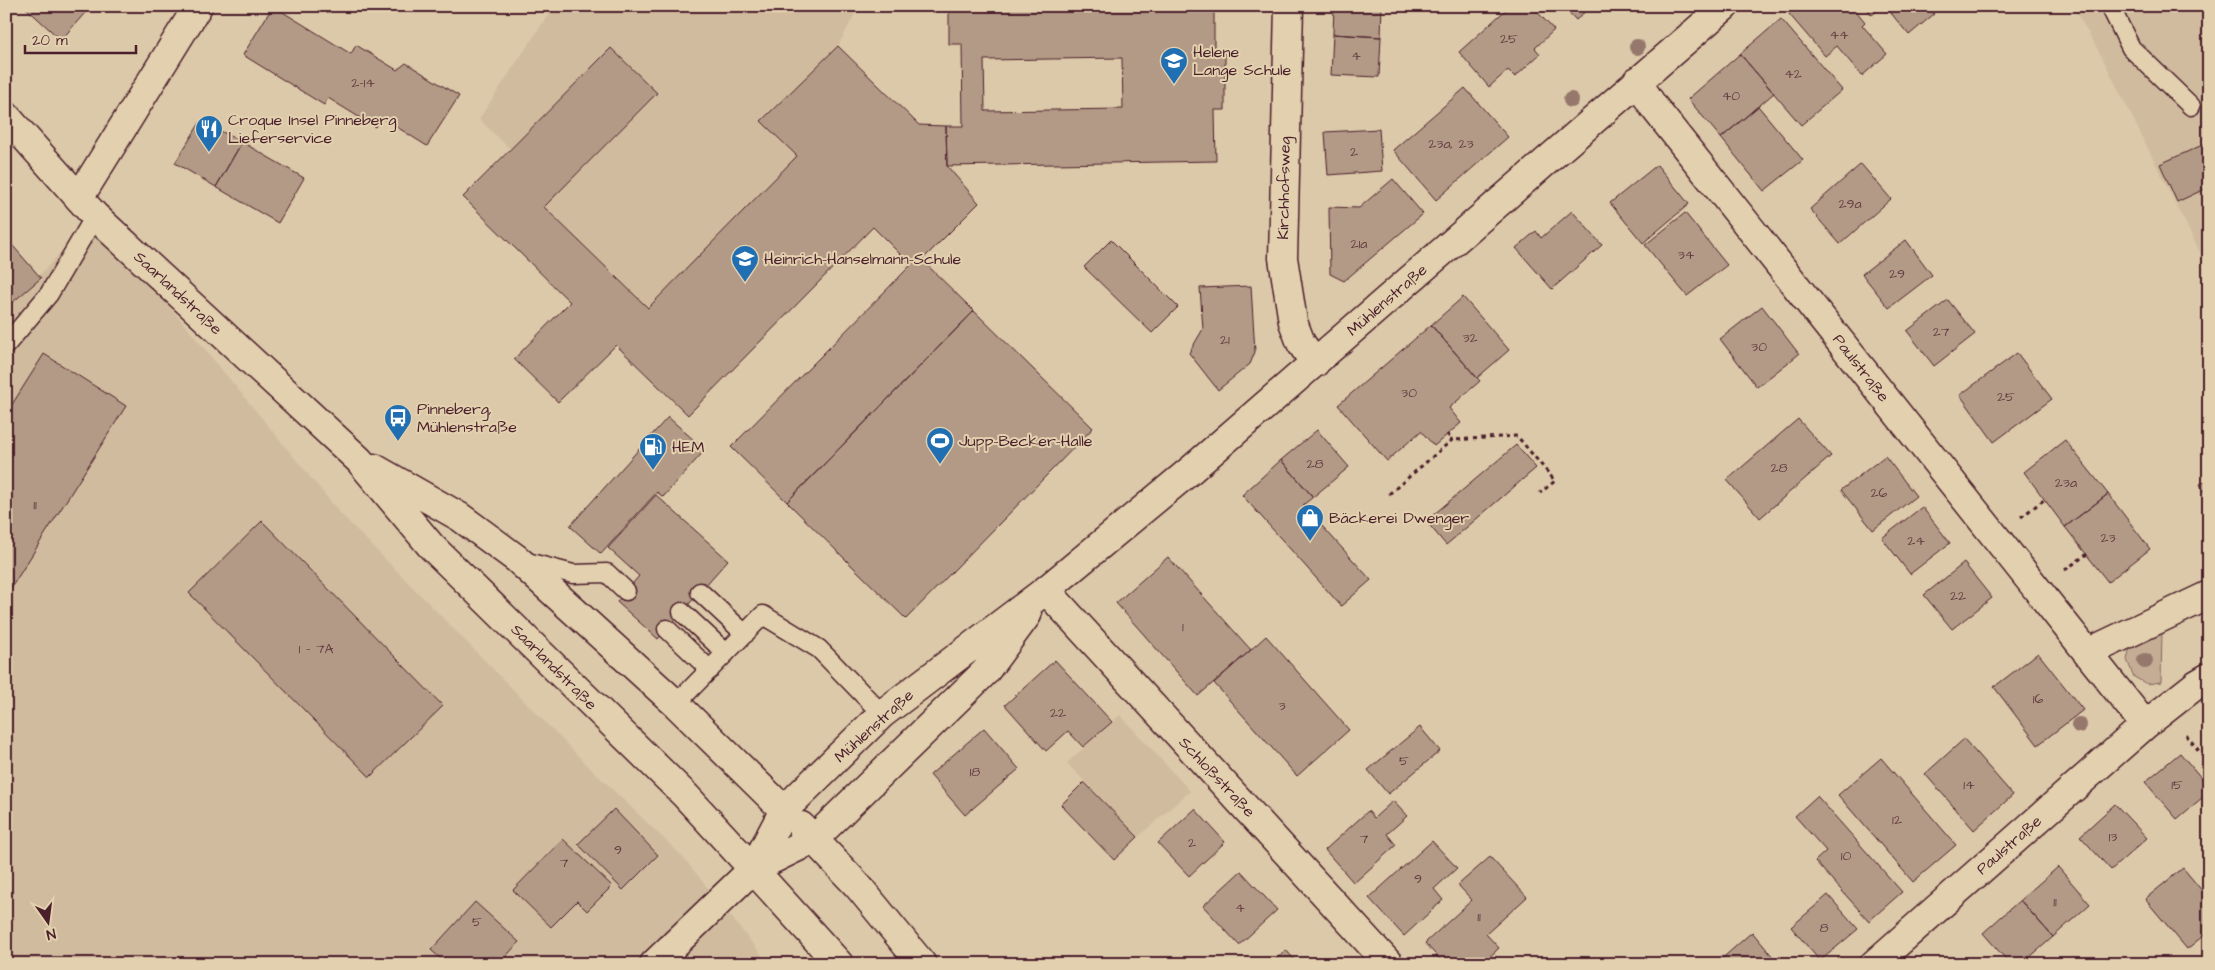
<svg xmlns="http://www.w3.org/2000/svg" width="2215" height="970" font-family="'Architects Daughter',sans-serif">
<rect width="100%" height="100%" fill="#dcc9a9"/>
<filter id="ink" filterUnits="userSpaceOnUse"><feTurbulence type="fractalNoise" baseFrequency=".02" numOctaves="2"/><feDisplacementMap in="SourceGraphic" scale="10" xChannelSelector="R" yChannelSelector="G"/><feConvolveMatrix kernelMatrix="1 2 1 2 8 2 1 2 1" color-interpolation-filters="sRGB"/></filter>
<g filter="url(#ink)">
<path fill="#d0bb9e" d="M554 6H859L838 46 761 121 797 156 648 308 544 207 656 93 611 48 511 150 479 119Z
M2073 6H2209V270L2102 57Z
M95 216 340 513 589 767 682 856 769 964H6V311Z
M1120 715 1190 791 1138 837 1067 763Z"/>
<path fill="#c4ad94" stroke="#876660" d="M2162 630 2161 682 2147 684 2134 677 2127 660 2130 647Z"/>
<path fill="#b39a86" stroke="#4a1f2b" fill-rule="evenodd" d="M24 6H91L61 40Z
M273 6 351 54 356 45 397 70 406 63 459 96 427 146 381 117 375 127 328 98 324 105 243 55Z
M949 6H1214V50H1225V110H1215L1216 161 947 166 946 126H963L962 44H949ZM1122 58 1123 109 985 111 984 60Z
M1334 6H1382L1381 37 1333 34Z
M1510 6H1532L1554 30 1535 48 1540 54 1515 77 1508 70 1489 87 1459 52Z
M1563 6H1591L1576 20Z
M1798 6H1852L1865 22 1862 25 1887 54 1862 76 1837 46 1825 56 1789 14Z
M1865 6H1883L1872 15Z
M1885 6H1928L1934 14 1909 35Z
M1781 19 1842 90 1801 125 1740 54Z
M1333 34 1381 37 1379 77 1331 75Z
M838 46 919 125 946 126 947 166 979 203 922 260 974 311 787 502 731 447 911 265 873 227 688 415 616 345 558 402 514 359 570 302 463 197 611 48 657 93 544 207 648 308 797 156 761 121Z
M1740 54 1774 93 1721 138 1688 99Z
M1465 88 1508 137 1436 200 1393 150Z
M1758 106 1803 160 1764 191 1721 138Z
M201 121 242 142 216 187 175 163Z
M1379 129 1382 171 1328 175 1325 132Z
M242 142 304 178 278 223 216 187Z
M2209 142V187L2177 202 2160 164Z
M1861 164 1891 199 1840 244 1810 209Z
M1657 165 1689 204 1643 243 1610 203Z
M1393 179 1423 214 1344 281 1330 274 1329 207 1359 208Z
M1572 211 1602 245 1552 289 1516 248 1536 231 1541 238Z
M1685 213 1727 265 1687 296 1645 245Z
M6 238 41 278 6 308Z
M1111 240 1178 307 1152 333 1084 267Z
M1906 240 1932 275 1889 308 1862 274Z
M1251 286 1255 352 1250 364 1218 390 1189 353 1203 329 1200 288Z
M1463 297 1509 350 1477 378 1431 325Z
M1948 300 1975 334 1934 366 1907 331Z
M1762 306 1799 354 1757 387 1720 339Z
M974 311 1093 428 906 619 787 502Z
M1431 325 1480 381 1449 408 1461 423 1434 446 1421 431 1387 461 1338 405Z
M2017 353 2052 399 1994 442 1960 395Z
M44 354 126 406 6 596V414Z
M668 417 705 450 663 497 657 492 601 554 570 526Z
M1798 419 1831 456 1760 518 1727 480Z
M1317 430 1349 467 1313 497 1281 460Z
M2065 440 2108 494 2065 527 2024 472Z
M1516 445 1536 468 1446 545 1426 521Z
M1885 456 1916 496 1873 530 1841 490Z
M1281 460 1313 497 1303 505 1371 580 1341 606 1242 495Z
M2209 480V502L2200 484Z
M2108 494 2150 549 2108 582 2065 527Z
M656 495 728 560 658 639 617 602 639 576 608 548Z
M1922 507 1950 543 1910 574 1882 538Z
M262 521 443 706 370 777 189 593Z
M1168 557 1251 650 1198 696 1116 603Z
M1964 563 1992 598 1952 629 1924 595Z
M1266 636 1349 730 1297 776 1214 683Z
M2038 653 2083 710 2038 745 1994 687Z
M1055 660 1112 722 1083 747 1068 731 1046 751 1005 705Z
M1420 727 1440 751 1388 794 1368 770Z
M984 728 1019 769 965 815 930 775Z
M1964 739 2013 795 1974 830 1925 774Z
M2180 753 2209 787V792L2177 819 2145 782Z
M1881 758 1956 845 1913 882 1838 795Z
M1084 782 1138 837 1114 860 1061 805Z
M1817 796 1902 892 1869 921 1815 861 1826 851 1795 816Z
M1393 801 1407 816 1387 834 1396 845 1354 883 1325 850 1368 811 1374 818Z
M2115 804 2147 838 2111 870 2080 836Z
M614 809 658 855 623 890 578 844Z
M1195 809 1225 842 1189 876 1158 843Z
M563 839 612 886 587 911 577 901 551 927 513 890Z
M1432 841 1457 868 1434 889 1443 900 1404 936 1369 898Z
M1490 857 1527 897 1486 934 1499 948 1482 964H1444L1425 943 1472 900 1458 885Z
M2058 867 2090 904 2053 937 2020 900Z
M2183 868 2209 899V931L2187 949 2145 899Z
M1241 871 1277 910 1239 945 1203 906Z
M1828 895 1858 929 1820 961 1791 927Z
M2020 900 2053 937 2022 964H2010L1983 933Z
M475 902 519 942 499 964H447L431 950Z
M1752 932 1779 964H1717V963Z
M1286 950 1298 964H1271Z"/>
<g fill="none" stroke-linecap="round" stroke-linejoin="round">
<defs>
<path id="service" d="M2110 6 2131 48 2191 106
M6 345 49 294 95 216
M523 561 573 574 607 573 626 591
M700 592 745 634
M682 612 726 653
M667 629 710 670
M676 704 763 615 819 649 882 714"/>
<path id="minor" d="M1289 6 1283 258 1293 322 1301 343 1315 363
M1637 81 1653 106 2145 725 1874 964
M79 198 198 6
M1046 590 1389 964
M2087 653 2209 595
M2145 725 2197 684 2209 677
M654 964 753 869"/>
<path id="tertiary" d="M6 116 95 216 359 460 431 546 685 795 753 869
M374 468 460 517 517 559 676 704 784 810"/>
<path id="secondary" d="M801 826 858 886 922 964
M753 869 784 810 882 714 1046 590 1192 469 1725 6
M753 869 814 839 985 672 1027 615
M753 869 839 964"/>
</defs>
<use href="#service" stroke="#4a1f2b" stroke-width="21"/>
<use href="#minor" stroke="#4a1f2b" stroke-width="31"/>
<use href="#tertiary" stroke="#4a1f2b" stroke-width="31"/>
<use href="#secondary" stroke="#4a1f2b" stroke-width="31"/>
<path stroke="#4a1f2b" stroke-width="3" stroke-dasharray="4 4" stroke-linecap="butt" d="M1447 434 1452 440
M1389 494 1452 440 1517 436 1555 481 1540 493
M2021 517 2045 499
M2065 570 2087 554
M2186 735 2209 763"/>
<use href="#service" stroke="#e2d0ae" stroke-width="18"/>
<use href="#minor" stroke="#e2d0ae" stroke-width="28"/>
<use href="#tertiary" stroke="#e2d0ae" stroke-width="28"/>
<use href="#secondary" stroke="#e2d0ae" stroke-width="28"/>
</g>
<g fill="#96776c">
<circle cx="1637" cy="47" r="8"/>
<circle cx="1571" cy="100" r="8"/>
<circle cx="2145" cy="661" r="8"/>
<circle cx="2079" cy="725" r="8"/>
</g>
</g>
<defs>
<symbol id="school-pin" viewBox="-11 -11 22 30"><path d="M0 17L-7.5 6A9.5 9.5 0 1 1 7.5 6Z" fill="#1f6fb2" stroke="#e2d0ae"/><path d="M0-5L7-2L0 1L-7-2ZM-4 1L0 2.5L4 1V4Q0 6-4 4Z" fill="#fff"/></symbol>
<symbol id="restaurant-pin" viewBox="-11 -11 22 30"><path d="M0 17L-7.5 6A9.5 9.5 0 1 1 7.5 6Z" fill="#1f6fb2" stroke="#e2d0ae"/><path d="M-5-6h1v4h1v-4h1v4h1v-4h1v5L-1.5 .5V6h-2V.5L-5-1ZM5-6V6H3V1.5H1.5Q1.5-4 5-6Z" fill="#fff"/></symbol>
<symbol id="bus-pin" viewBox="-11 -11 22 30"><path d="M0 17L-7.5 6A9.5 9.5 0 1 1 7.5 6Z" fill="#1f6fb2" stroke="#e2d0ae"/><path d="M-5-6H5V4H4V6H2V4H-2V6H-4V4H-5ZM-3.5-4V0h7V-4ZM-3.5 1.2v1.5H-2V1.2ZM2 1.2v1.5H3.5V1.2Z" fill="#fff"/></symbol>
<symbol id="stadium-pin" viewBox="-11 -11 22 30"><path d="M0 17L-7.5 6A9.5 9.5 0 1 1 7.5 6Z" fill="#1f6fb2" stroke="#e2d0ae"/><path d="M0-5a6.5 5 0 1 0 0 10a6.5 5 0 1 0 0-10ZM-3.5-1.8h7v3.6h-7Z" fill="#fff"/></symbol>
<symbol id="fuel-pin" viewBox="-11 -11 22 30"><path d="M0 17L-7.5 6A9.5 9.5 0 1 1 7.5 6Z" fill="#1f6fb2" stroke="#e2d0ae"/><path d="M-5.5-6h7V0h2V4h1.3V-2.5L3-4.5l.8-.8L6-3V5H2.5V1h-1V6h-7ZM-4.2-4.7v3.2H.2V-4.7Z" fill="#fff"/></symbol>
<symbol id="shop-pin" viewBox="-11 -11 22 30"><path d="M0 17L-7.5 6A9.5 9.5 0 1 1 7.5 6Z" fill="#1f6fb2" stroke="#e2d0ae"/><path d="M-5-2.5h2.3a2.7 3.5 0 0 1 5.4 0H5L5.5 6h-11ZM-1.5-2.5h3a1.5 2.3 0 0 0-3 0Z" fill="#fff"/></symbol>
</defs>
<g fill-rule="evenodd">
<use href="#school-pin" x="1158" y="45" width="32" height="43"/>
<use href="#restaurant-pin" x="193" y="113" width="32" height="43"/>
<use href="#school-pin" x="729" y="243" width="32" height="43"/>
<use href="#bus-pin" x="382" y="402" width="32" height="43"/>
<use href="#stadium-pin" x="924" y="425" width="32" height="43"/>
<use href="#fuel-pin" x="637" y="431" width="32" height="43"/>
<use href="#shop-pin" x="1294" y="502" width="32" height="43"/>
</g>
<g text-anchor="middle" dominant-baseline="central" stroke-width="4" stroke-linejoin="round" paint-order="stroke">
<g font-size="14" fill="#643e42">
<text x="1839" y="35">44</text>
<text x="1509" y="39">25</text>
<text x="1356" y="56">4</text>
<text x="1793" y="74">42</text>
<text x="363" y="83">2-14</text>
<text x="1731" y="96">40</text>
<text x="1451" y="144">23a, 23</text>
<text x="1354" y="152">2</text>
<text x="1850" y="204">29a</text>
<text x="1359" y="244">21a</text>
<text x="1686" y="255">34</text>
<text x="1897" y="274">29</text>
<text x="1941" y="332">27</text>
<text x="1470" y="338">32</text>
<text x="1225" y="340">21</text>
<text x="1759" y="347">30</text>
<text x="1409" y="393">30</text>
<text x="2006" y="397">25</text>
<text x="1315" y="464">28</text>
<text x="1779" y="468">28</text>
<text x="2066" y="483">23a</text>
<text x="1879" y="493">26</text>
<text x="35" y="505">11</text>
<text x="2108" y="538">23</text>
<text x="1916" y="541">24</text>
<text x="1958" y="596">22</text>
<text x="1183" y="627">1</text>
<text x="316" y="649">1 - 7A</text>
<text x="2038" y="699">16</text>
<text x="1282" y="706">3</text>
<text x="1058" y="713">22</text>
<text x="1404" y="761">5</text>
<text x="975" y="772">18</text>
<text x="1969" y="785">14</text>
<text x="2177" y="785">15</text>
<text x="1897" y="820">12</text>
<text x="2113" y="837">13</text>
<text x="1364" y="839">7</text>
<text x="1192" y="843">2</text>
<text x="618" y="850">9</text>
<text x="1846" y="856">10</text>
<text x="564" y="863">7</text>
<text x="1418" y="879">9</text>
<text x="2055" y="902">11</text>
<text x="1240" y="908">4</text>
<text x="1479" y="917">11</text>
<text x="477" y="922">5</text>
<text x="1824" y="928">8</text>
</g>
<g font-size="16" fill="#4a1f2b" stroke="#e2d0ae" text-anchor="start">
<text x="1193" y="52">Helene<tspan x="1193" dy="18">Lange Schule</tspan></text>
<text x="228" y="120">Croque Insel Pinneberg<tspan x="228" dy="18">Lieferservice</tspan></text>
<text x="764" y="259">Heinrich-Hanselmann-Schule</text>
<text x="417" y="409">Pinneberg,<tspan x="417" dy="18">Mühlenstraße</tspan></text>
<text x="959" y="441">Jupp-Becker-Halle</text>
<text x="672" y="447">HEM</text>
<text x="1329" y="518">Bäckerei Dwenger</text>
</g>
<g font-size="16" fill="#4a1f2b" stroke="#e2d0ae">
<text transform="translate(1284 188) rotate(-89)">Kirchhofsweg</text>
<text transform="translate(178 293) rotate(43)">Saarlandstraße</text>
<text transform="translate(1387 300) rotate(-41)">Mühlenstraße</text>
<text transform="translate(1861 368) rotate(52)">Paulstraße</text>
<text transform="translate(554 667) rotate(45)">Saarlandstraße</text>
<text transform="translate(874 726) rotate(-42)">Mühlenstraße</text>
<text transform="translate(1217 777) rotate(47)">Schloßstraße</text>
<text transform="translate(2009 845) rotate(-41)">Paulstraße</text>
</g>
</g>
<rect width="2215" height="970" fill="none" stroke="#e2d0ae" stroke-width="25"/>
<rect x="12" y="12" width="2190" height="945" fill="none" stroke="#4a1f2b" stroke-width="2" filter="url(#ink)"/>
<g transform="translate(48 922) rotate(166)" stroke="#e2d0ae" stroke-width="4" paint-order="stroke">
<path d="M0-4L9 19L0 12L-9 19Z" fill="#4a1f2b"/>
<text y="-8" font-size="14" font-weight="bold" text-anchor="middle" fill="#4a1f2b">N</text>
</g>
<path d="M25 45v8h111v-8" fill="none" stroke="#4a1f2b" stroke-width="2.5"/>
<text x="32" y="45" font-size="15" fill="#4a1f2b" stroke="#e2d0ae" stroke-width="4" paint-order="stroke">20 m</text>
</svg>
